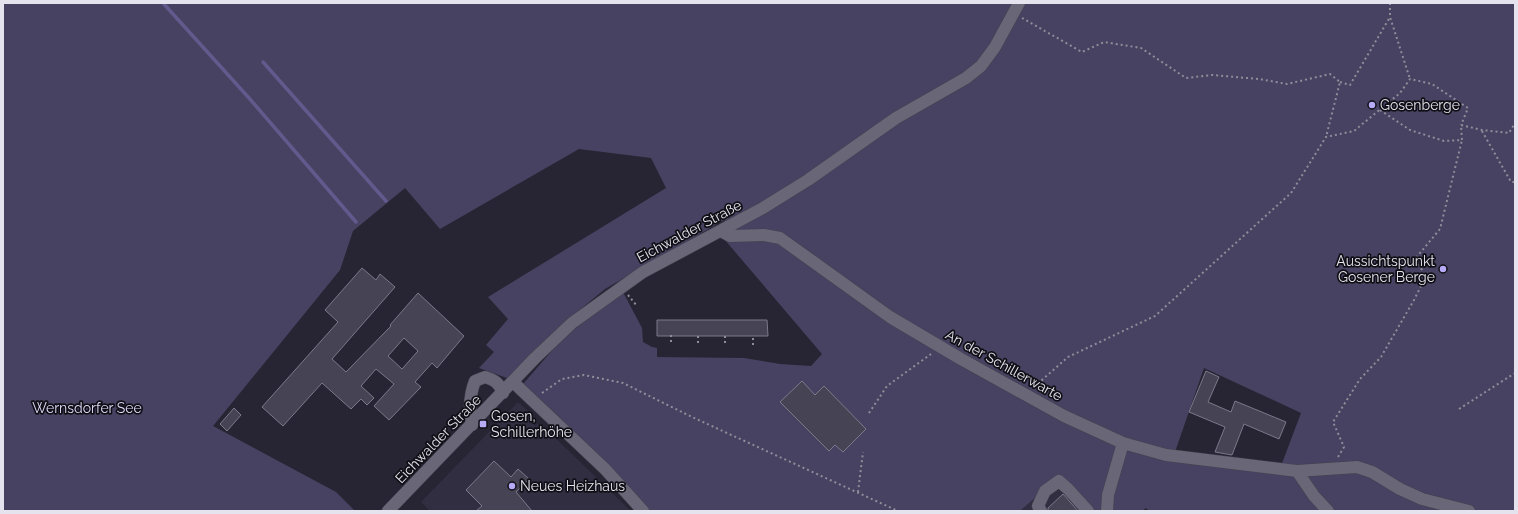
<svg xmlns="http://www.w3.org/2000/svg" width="1518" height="514" font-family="Raleway,sans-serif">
<rect width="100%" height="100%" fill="#272534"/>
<path fill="#312e42" d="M518 402 528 411 532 422 535 425 541 424 631 511H430L421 502Z
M1058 477 1095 511 1021 510Z"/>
<path fill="#474261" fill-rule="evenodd" d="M3 3H1515V511H1149L1146 508 1142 511H1095L1058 478 1021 510 1022 511H641L644 506 523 384 563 338 623 292 642 328 643 342 652 347 657 348V357L744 358 780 364 811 366 822 354 725 240 735 232 724 220 605 289 577 312 507 378 479 368 494 352 486 345 508 319 488 297 666 188 651 158 579 149 440 229 405 188 353 231 340 270 213 426 336 492 355 511H3ZM1204 368 1301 413 1281 466 1175 452Z"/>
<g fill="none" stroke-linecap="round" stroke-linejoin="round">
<path stroke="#625a8d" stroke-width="3.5" d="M163 3 249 98 356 222
M263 62 386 201"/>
</g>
<path fill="#464454" stroke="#7b798a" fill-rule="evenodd" d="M362 268 376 280 380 274 395 287 332 359 346 372 391 326 390 325 418 293 464 336 437 368 432 363 415 382 421 387 389 420 374 406 394 384 376 369 361 386 374 398 367 405 361 399 351 409 322 383 283 426 262 407 338 322 325 310ZM404 338 418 351 402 369 388 356Z
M657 320H767L768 336H657Z
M1206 371 1219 377 1208 402 1231 412 1235 401 1286 422 1279 439 1244 424 1232 455 1215 452 1225 427 1189 412Z
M802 381 815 395 824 386 866 429 843 452 835 445 829 451 780 402Z
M234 408 241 415 227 431 220 424Z
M494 461 511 477 518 469 529 479 516 492 532 511H476L482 506 466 490Z
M1063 494 1078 511H1048V508Z"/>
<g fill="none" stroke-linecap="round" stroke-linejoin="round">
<defs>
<path id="minor" d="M721 231 730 236 764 235 780 238 890 317 961 359 1064 416 1123 443 1166 455 1297 471 1357 467 1372 472 1400 489 1422 499 1469 511
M513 382 605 469 643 511
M472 425C469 410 469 396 475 381L485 377C495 380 499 383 503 393
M1297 471 1314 496 1328 511
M388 511 535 358 572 323 643 272 763 208 808 180 896 118 966 78 981 66 995 47 1019 3
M1041 511 1038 506 1045 491 1059 481 1068 489 1088 511
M1107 511 1108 495 1123 443"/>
</defs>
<use href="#minor" stroke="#43414e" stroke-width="13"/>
<path stroke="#8e8d99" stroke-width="2" stroke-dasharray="2 3" stroke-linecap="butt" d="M1390 3V17L1410 79
M1022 18 1082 52 1104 42 1141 48 1186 78 1212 75 1259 79 1287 84 1330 74 1340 82 1326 137
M1340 82 1350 85 1390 17
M1380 110 1410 130 1444 141 1462 140 1461 125 1482 130 1509 133 1515 123
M1482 131 1511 182H1515
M628 295 637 306
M671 335V344
M698 336V345
M725 336V345
M753 345V336
M1034 387 1068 357 1155 316 1291 193 1326 137 1354 131 1400 93 1410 79 1432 84 1468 108 1461 125
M542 393 562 379 584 375 623 383 692 417 898 511
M1459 409 1515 373
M869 413 887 386 931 354
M1338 457 1344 447 1333 422 1360 379 1381 357 1414 300 1426 276 1415 259 1440 229 1462 140
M858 492 863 452"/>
<use href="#minor" stroke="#686677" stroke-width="12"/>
</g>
<g fill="#b7abf8" stroke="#100f16" stroke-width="1.5">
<circle cx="1372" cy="105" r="4"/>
<circle cx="1443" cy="269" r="4"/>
<rect x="479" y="420" width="8" height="8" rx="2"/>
<circle cx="512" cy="486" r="4"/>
</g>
<g text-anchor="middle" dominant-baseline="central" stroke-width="3.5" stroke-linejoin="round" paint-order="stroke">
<g font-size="14" fill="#e5e4ee" stroke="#100f16" text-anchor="start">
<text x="1380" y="105">Gosenberge</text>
<text x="1435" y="261" text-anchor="end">Aussichtspunkt<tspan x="1435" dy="16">Gosener Berge</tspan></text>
<text x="491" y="416">Gosen,<tspan x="491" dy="16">Schillerhöhe</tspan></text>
<text x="520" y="486">Neues Heizhaus</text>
</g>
<g font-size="14" fill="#e5e4ee" stroke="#100f16">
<text transform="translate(689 231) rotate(-28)">Eichwalder Straße</text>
<text transform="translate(1004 365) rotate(29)">An der Schillerwarte</text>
<text transform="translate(438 439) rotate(-46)">Eichwalder Straße</text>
</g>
<g font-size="14" fill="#dfdbfb" stroke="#100f16">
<text x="87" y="408">Wernsdorfer See</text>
</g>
</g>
<rect width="1518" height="514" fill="none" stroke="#e5e4ee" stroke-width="8"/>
</svg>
